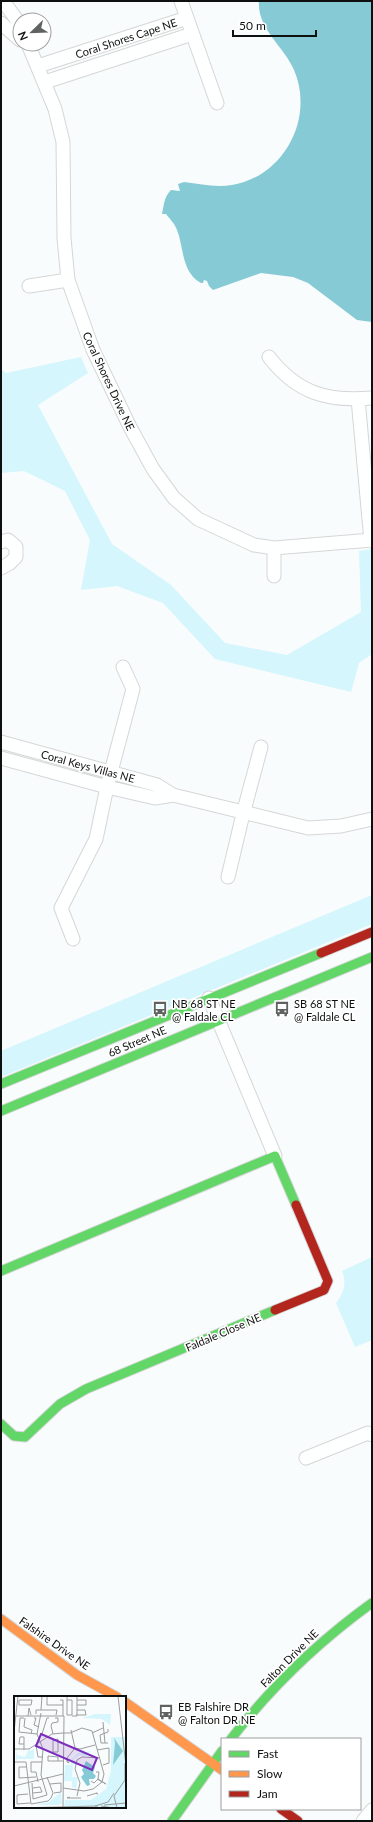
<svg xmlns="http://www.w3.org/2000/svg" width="373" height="1822" font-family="Lato,sans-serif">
<rect width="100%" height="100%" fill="#f9fcfd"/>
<path fill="#d4f6fc" d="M81 357 88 373 38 405 112 544 171 585 225 643 287 655 361 612 359 551 372 549V654L359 663 351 692 215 659 163 603 117 586 81 590 90 540 65 491 24 471 1 473V369L6 373Z
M372 895V924L1 1077V1051Z
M372 1257V1340L355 1347 336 1303C344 1293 347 1283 342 1271Z"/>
<path fill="#86cad5" d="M259 1H372V322L357 320 308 283 293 277 261 273 213 290 209 286 207 281 204 280 203 283H201C181 272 184 247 177 230 175 224 170 219 166 214H162C164 205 164 197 171 190L180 191 178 184 184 182C205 185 224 189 244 182 289 167 313 114 294 70 284 46 257 29 259 1Z"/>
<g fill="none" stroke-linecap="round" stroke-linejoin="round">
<defs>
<path id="street" d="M3 1 20 24
M181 1 217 103
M1 23 20 40
M28 44 55 109 63 142 64 238 68 280 93 350 130 427 153 469 174 498 198 519 254 545 274 548 372 540
M38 66 187 18
M45 82 192 34
M29 286 68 280
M269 357C297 393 327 402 372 398
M358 399 371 541
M1 542 8 540 16 547V557L10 563 1 568
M274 576V548
M1 742 157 785 173 795 308 828 341 826 372 819
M1 758 107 787 155 798 173 795
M228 877 243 814 261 747
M73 939 61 908 96 839 107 787 133 689 123 667
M209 998 275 1156
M306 1458 368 1433 372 1435
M363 1821 372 1810"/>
<path id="fast" d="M1 1084 321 953
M1 1111 372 957
M1 1271 275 1156 296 1205
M1 1424 14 1436 25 1437 60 1404 86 1389 275 1310
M231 1739C272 1686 318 1642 372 1603
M172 1821 222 1751"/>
<path id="slow" d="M1 1619 77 1675 117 1697
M125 1702 222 1770"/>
<path id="jam" d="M321 953 372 932
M275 1310 324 1290 328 1281 296 1205
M281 1809 298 1821"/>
</defs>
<use href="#street" stroke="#d5d6d7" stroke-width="15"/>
<use href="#fast" stroke="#d5d6d7" stroke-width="11"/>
<use href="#slow" stroke="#d5d6d7" stroke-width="11"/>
<use href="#jam" stroke="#d5d6d7" stroke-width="11"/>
<use href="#street" stroke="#feffff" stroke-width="13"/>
<use href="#fast" stroke="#63d668" stroke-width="9"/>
<use href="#slow" stroke="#ff974d" stroke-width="9"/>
<use href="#jam" stroke="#b3261e" stroke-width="9"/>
</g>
<defs>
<symbol id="bus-bare" viewBox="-9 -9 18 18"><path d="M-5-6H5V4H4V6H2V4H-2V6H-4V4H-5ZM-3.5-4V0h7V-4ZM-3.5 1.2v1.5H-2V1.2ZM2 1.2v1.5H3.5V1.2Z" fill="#606262" stroke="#fff" stroke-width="2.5" paint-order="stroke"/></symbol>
</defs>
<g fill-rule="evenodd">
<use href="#bus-bare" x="149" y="998" width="22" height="22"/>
<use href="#bus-bare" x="271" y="998" width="22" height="22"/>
<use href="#bus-bare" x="155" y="1701" width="22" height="22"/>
</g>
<g text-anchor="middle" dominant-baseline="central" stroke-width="3.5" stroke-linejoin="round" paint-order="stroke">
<g font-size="11" fill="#0e0f0f" stroke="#fff">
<text transform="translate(126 38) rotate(-18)">Coral Shores Cape NE</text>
<text transform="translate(109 381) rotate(65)">Coral Shores Drive NE</text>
<text transform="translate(88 766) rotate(15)">Coral Keys Villas NE</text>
<text transform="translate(137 1041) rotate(-23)">68 Street NE</text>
<text transform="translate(223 1332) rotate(-23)">Faldale Close NE</text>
<text transform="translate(55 1643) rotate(35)">Falshire Drive NE</text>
<text transform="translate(289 1658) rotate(-45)">Falton Drive NE</text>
</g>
<g font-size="11" fill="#0e0f0f" stroke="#fff" text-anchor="start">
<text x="172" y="1003">NB 68 ST NE<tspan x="172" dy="13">@ Faldale CL</tspan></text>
<text x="294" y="1003">SB 68 ST NE<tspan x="294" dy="13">@ Faldale CL</tspan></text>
<text x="178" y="1706">EB Falshire DR<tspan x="178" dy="13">@ Falton DR NE</tspan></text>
</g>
</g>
<g transform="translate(14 1696)">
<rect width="112" height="112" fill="#f9fcfd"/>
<path d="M81 18H97L96 29 88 23 68 22ZM97 41H112V112H50L51 104H77L92 93 97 75ZM15 53 16 55 20 53V63H3L2 66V54L3 59 11 61ZM69 53 72 56 77 55 71 60 65 59 59 63 62 66 59 69 58 81H64L62 93 58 91V85H50L51 69H57V64L64 57H68ZM47 96 48 107 45 109H22L35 106Z" fill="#d4f6fc"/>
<path d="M100 42 109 55 99 69 101 47ZM72 65 81 71 79 77 82 80 80 83H75L76 89 73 90 67 81 70 78 68 74Z" fill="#86cad5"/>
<path fill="none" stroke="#9b9d9e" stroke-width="1" d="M33 0V9H49M53 0V19H58V4H53M104 0 112 70M5 4H18L17 9H5ZM46 4H49V20M63 4H72V9H63M27 14 28 0M22 18V14H43L42 19M62 19H72L71 14H63M0 20H50L49 112M14 20 15 12 17 19M58 20H63V0M10 22H6L5 36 23 38M11 22 10 31 18 34 17 38M20 22H22L20 29 25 31M89 26 91 47M94 33V36L86 39 87 47H94M57 34 61 52 66 53 81 49M0 36 4 0M78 37 89 32M28 38 33 22H35M39 38 37 30 38 27 44 26V22H41M44 43V56H39V44ZM10 48H5L6 41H10V54M22 49 24 61H29M0 53H15L38 38 49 37M83 54 95 52V67L89 69M53 64 55 67 53 66V62L61 52M44 65V61L34 60V65H49M0 66H12L17 108 34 105 37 102 39 97 33 81M12 71H5V82L22 81M83 83 92 88 84 83M77 85 80 87 84 83 85 76H82M24 86 22 76H17V66H28M18 87 19 103 33 99 27 79 29 53 23 38 27 17M36 88 47 87V96L40 97M0 90 49 78M19 92 26 91 28 96 19 97M49 92 70 95 79 93 88 86 90 78 78 35 68 32 56 37H49M14 98 3 99V108L16 107M63 100 66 87 61 73 63 64 68 61 86 62M73 100 83 97 84 98 82 97M56 101 53 102H67M90 109 112 107M81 110 94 106 100 97M87 110 100 112M0 112 84 110M103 112 100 100 111 84V67"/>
<path fill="#7b2cbf" fill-opacity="0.15" stroke="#7b2cbf" stroke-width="2" d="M27 38 83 62 78 74 22 50Z"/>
<rect width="112" height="112" fill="none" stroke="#0e0f0f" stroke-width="2"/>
</g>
<rect width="373" height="1822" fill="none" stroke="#0e0f0f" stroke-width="4"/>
<rect x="221" y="1738" width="140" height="72" fill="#ffffff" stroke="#9f9f9f"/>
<rect x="229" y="1751" width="20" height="6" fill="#63d668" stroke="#9f9f9f"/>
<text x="257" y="1758" font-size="12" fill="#0e0f0f">Fast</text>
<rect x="229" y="1771" width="20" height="6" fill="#ff974d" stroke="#9f9f9f"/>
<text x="257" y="1778" font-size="12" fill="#0e0f0f">Slow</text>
<rect x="229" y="1791" width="20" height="6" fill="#b3261e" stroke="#9f9f9f"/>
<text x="257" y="1798" font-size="12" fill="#0e0f0f">Jam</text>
<g transform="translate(32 32) rotate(247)"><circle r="19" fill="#ffffff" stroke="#9f9f9f"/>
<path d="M0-3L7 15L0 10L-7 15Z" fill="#606262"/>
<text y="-6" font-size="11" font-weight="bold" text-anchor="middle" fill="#0e0f0f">N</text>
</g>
<path d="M233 30v6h83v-6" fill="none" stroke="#0e0f0f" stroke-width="2"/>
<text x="239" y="30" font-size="12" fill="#0e0f0f" stroke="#ffffff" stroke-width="3" paint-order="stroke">50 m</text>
</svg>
